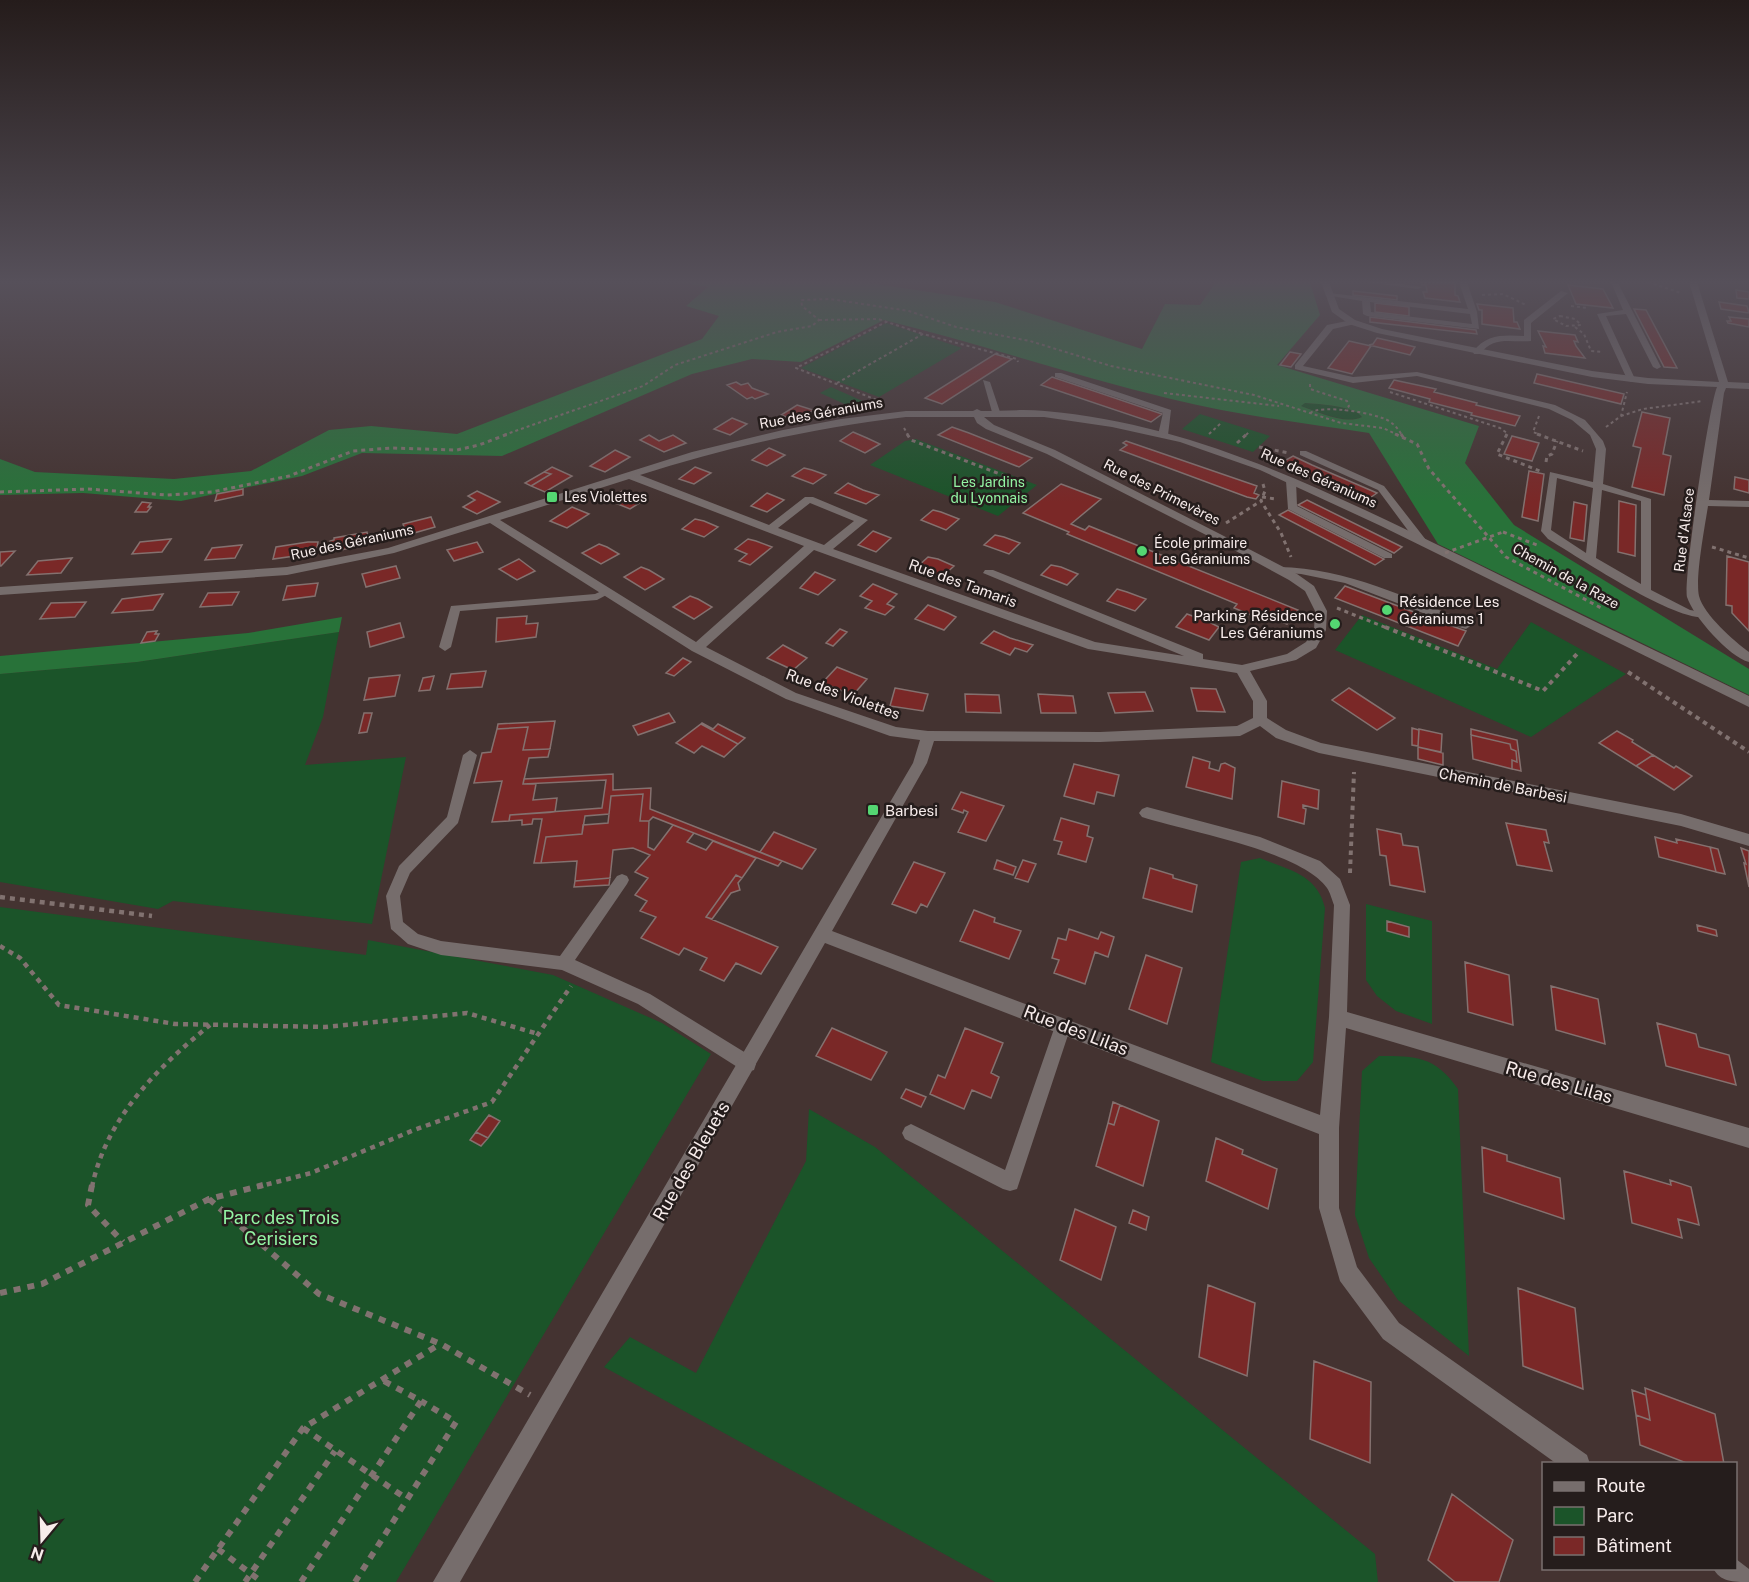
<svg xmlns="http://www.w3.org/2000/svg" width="1749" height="1582" font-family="'Public Sans',sans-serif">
<rect width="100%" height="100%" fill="#443331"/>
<path fill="#1b5429" d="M886 323 962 348 879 397 801 368Z
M831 387 867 403 856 409 820 393Z
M1305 403C1318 404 1354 406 1362 417 1345 425 1318 411 1300 406Z
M1200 414 1270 436 1253 452 1182 429Z
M916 439 1037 485 998 516 870 465 905 441Z
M1362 615 1497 669 1531 622 1626 674 1531 737 1335 650Z
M339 632 323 717 305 765 406 757 372 924 173 901 158 909 0 882V674L137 662Z
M1260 858C1289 870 1317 874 1325 908L1313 1062 1297 1081H1263L1211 1062 1241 862Z
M1366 904 1432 921V1024L1396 1011 1377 996 1366 980Z
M0 907 366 955 368 940 553 975 662 1023 711 1054 396 1582H0Z
M1379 1056C1416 1056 1435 1056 1458 1089L1469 1356 1398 1300 1369 1258 1355 1215 1362 1071Z
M809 1109 875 1147 1375 1554 1378 1582H995L604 1367 630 1337 696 1373 806 1161Z"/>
<path fill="#287239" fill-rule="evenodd" d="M677 282H863L995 302 1142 349 1165 304 1200 305 1216 282H1310L1320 315 1277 365 1479 426 1465 463 1514 525 1749 669V695L1438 544 1369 433C1303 423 1236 415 1171 399 1075 376 981 344 884 320L801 362 752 359 692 374 502 456 362 453 302 476 181 501 83 493 0 495V459L35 472 174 479 251 471 329 430 371 426 457 434 702 339 719 316 686 306 708 287ZM1305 403C1318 404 1355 406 1362 417 1345 425 1318 412 1301 406Z
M342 617 339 632 137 662 0 674V656L248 633Z"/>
<path fill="#7a2827" stroke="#84716f" stroke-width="1.5" d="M1422 282 1455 283V295L1458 296 1460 302 1425 298 1423 292H1427L1426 285H1422Z
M1568 285 1603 289 1613 308 1576 304Z
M1736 290 1749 292V299L1737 298Z
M1353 291 1397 296V300L1353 295Z
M1719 302 1747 306 1749 313 1721 309Z
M1375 303 1409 307V316L1375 312Z
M1477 304 1513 308 1514 322H1517L1520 329 1482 324V310H1479Z
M1634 309 1646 310 1677 368 1664 367Z
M1370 317 1476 330 1477 334 1370 322Z
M1729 317 1749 319V327L1728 323 1727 321H1731Z
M1538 331 1575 335 1578 342 1574 341 1576 346 1585 358 1545 353 1543 346 1546 347Z
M1377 338 1395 342 1415 347 1410 355 1369 345 1373 344Z
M1349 341 1371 346 1352 374 1328 368Z
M1290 352 1301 354 1291 367 1280 365Z
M995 354 1012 359 942 404 925 398Z
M1537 374 1624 394 1621 404 1534 383Z
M1052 377 1100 393 1162 414 1151 422 1041 385Z
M1394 380 1436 389 1434 392 1477 403 1476 405 1520 416 1515 426 1471 415 1472 413 1429 402 1430 399 1389 388Z
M736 382 741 385 748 383 752 388 768 394 755 399 752 397 747 399 727 385Z
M797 405 813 410 797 421 781 415Z
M1642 412 1670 418 1663 454 1671 456 1664 495 1632 487 1641 448 1633 446Z
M732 418 747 424 730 435 714 429Z
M952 427 969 433 1032 458 1019 467 938 435Z
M853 432 867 438 880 444 865 453 840 441Z
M649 435 659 441 673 435 686 443 664 452 640 440Z
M1512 436 1539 443 1532 461 1504 454Z
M1126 441 1257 486 1254 493 1259 495 1256 499 1247 497 1120 450 1127 445 1123 443Z
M769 448 785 455 767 466 752 460Z
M615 450 630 457 605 472 590 466Z
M1293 456 1312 465 1377 493 1364 502 1279 464Z
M552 467 572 476 545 492 531 486 551 474 544 472Z
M695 467 711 473 694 484 679 479Z
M804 468 812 470 826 475 813 484 792 476Z
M1529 471 1544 474 1538 521 1522 517Z
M544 472 551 474 531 486 525 483Z
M1735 477 1749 480V493L1734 489Z
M848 483 863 490 879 495 866 504 835 493Z
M1061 484 1101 499 1071 524 1085 530 1089 526 1298 610 1287 624 1255 611 1251 615 1234 608 1237 604 1067 534 1069 532 1023 513Z
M243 489V495L215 501 217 494Z
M477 491 500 502 477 514 463 507 475 500 468 496Z
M622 491 630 493 646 499 630 509 608 500Z
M767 493 784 500 767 512 751 506Z
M1307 500 1402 547 1394 553 1298 505Z
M1619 501 1636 505 1635 556 1618 552Z
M142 502 151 503 148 507H151L147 512H135Z
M1574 502 1587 505 1584 541 1570 538Z
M572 507 589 514 567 528 550 521Z
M933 510 941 512 959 519 946 530 921 520Z
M1288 510 1384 559 1375 565 1279 515Z
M431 517 435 527 407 535 403 524Z
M695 519 704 521 718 527 704 537 682 529Z
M873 531 891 538 876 552 858 545Z
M367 532 369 544 336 551 335 546 330 547V541L334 540V538Z
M995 535 1004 537 1020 543 1009 554 984 545Z
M171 539 162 552 132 554 140 542Z
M748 539 756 541 772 547 750 565 739 561 747 554 735 549Z
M308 542H318L316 553 273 559 276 547Z
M477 542 483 552 454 561 447 550Z
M599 544 607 547 619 554 601 564 582 553Z
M242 545 235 558 205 560 212 548Z
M15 551 1 566H0V552Z
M1727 556 1749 562V631L1732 613V606L1726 605Z
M928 557 938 559 954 566 942 577 916 568Z
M72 558 61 573 27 575 38 561Z
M519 559 535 571 517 580 499 569Z
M1051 565 1061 567 1078 574 1067 585 1041 575Z
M396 566 400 578 366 587 362 574Z
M641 567 649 570 664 579 645 590 624 577Z
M815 572 835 580 818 595 800 588Z
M318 583 315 596 283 600 287 586Z
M873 584 897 594 887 604 894 607 885 615 865 608 872 601 860 596Z
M1345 586 1435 620 1466 631 1458 646 1335 598Z
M1117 589 1127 592 1146 599 1135 611 1107 601Z
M239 592 232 605 200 607 208 593Z
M163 594 153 610 112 613 122 599Z
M690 596 698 599 712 607 694 619 673 607Z
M86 602 75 617 40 619 51 603Z
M928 605 948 613 956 617 944 630 915 619Z
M1187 614 1209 622 1219 627 1209 640 1176 627Z
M527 616 526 624 538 623 536 637 496 642 497 618Z
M400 623 404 637 370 647 367 632Z
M840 629 847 632 833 646 826 643Z
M157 631 155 634H159L155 641 141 643 147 632Z
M994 631 1010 638 1033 645 1027 652 1015 648 1010 655 981 643Z
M783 645 807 658 793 670 767 658Z
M683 658 691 662 674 676 666 673Z
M837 667 867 679 853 695 822 683Z
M486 671 482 687 447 689 451 674Z
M400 675 395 696 364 700 369 678Z
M434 676 430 690 419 691 423 678Z
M895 688 928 694 923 711 890 706Z
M1191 688 1216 689 1225 712 1197 711Z
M1349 688 1395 718 1377 730 1332 700Z
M1145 692 1153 711 1115 713 1108 693Z
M965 694 999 695 1001 713 966 712Z
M1038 694 1073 696 1076 713H1041Z
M364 713H372L367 732 359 733Z
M669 713 675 722 638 735 633 726Z
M555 721 550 749 523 750 528 727 497 729 498 724Z
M702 723 713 729 718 724 745 738 738 744 701 724Z
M701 724 738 744 724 757 702 746 694 753 676 743Z
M528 727 523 750 550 749 548 757 529 758 523 784H536L533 800 557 798 555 812 510 815 509 821 492 822 502 781 474 783 482 753 491 752 497 729Z
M1412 728 1419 730 1418 746 1412 745Z
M1419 729 1442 734 1441 752 1418 747Z
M1471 729 1517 740 1521 771 1512 769V760L1517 762 1516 751 1511 749 1510 744 1471 735Z
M1617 731 1633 740 1632 742 1653 755 1636 766 1599 743Z
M1471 735 1510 744 1511 749 1516 751 1517 762 1512 760V769L1473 759Z
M1418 747 1443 753V765L1418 759Z
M1653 755 1674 768 1676 766 1692 776 1674 790 1636 766Z
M1193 757 1210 762 1209 768 1219 771 1221 764 1225 763 1235 768 1232 799 1186 787Z
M1074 764 1119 775 1114 796 1097 792 1094 804 1064 796Z
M613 774V790L651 788 650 809 782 861 778 866 653 817 649 821H640L643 794 611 796 609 814 585 816 582 834 546 837 541 863H534L542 819H533L532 824 522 825V820L509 821 510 815 602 808 606 780 523 784 524 779Z
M1282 781 1319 790 1318 809 1303 805V808L1306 809 1304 824 1278 817Z
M961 792 1004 806 986 841 958 832 968 812 964 810 963 813 952 809Z
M643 794 640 821H649L648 847 654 850 673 825 694 833 687 842 706 850 713 841 756 858 742 878 736 875 706 917 778 947 761 974 736 963 724 981 700 970 707 958 684 948 679 955 641 938 656 917 640 911 647 901 635 895 648 878 635 872 650 855 633 848 613 850 610 878 575 881 577 861 541 863 546 837 582 834 583 825 608 823 611 796Z
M1061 818 1089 826 1087 836 1093 838 1086 862 1058 854 1062 842 1054 840Z
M1506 823 1546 830 1549 843 1544 842 1552 871 1517 865Z
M1377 829 1401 834 1403 845 1418 847 1425 892 1390 885 1386 856 1380 855Z
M774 832 816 849 802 869 760 852Z
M1655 837 1677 843 1676 839 1710 847 1716 872 1659 857Z
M1710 847 1718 849 1725 874 1716 872Z
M1741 848 1749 851V887L1744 863 1746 864Z
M997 860 1016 867 1013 875 994 869Z
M1023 860 1036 864 1028 882 1015 878Z
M914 862 945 873 927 907 921 904 916 913 892 904Z
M1150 868 1173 875V878L1197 885 1192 912 1143 898Z
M736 875 742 878 738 883 740 890 731 893 712 919 706 917Z
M610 878 609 885 574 887 575 881Z
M974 910 995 918 994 922 1021 931 1009 959 960 941Z
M1387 921 1409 927V937L1387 931Z
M1697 925 1716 930 1717 936 1698 931Z
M1069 929 1098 939 1101 932 1114 937 1108 957 1095 952 1085 984 1054 973 1059 960 1052 958 1058 938 1066 940Z
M1146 955 1182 968 1167 1024 1129 1009Z
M1465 962 1509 975 1513 1025 1468 1012Z
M1551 986 1598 999 1605 1044 1556 1030Z
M1657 1023 1696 1034 1699 1047 1729 1055 1736 1085 1666 1066Z
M832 1028 887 1052 871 1080 816 1056Z
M965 1028 1003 1043 991 1073 999 1077 991 1098 972 1090 964 1109 930 1094 938 1075 945 1078Z
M906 1089 926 1097 921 1107 901 1098Z
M1113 1102 1120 1105 1114 1125 1108 1123Z
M1120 1105 1159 1121 1143 1186 1096 1166 1108 1123 1114 1125Z
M489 1115 500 1121 488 1138 476 1132Z
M476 1132 488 1138 481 1146 470 1140Z
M1216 1138 1243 1150 1242 1154 1277 1169 1268 1209 1206 1181Z
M1482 1147 1507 1155V1161L1560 1178 1564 1219 1484 1192Z
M1624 1171 1671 1185 1670 1180 1691 1187 1699 1225 1678 1219 1682 1238 1632 1223Z
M1075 1209 1116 1227 1101 1280 1060 1260Z
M1133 1210 1149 1217 1146 1230 1129 1223Z
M1208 1285 1255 1303 1247 1376 1199 1357Z
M1518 1288 1575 1308 1583 1389 1523 1366Z
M1314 1361 1371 1382 1370 1463 1310 1439Z
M1645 1388 1715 1414 1724 1464H1689L1640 1445 1636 1415 1650 1420Z
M1632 1390 1646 1395 1650 1420 1636 1415Z
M1452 1494 1513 1540 1499 1582H1455L1428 1560Z"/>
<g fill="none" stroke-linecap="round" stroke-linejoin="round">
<path stroke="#817270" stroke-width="2" stroke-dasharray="3 3" stroke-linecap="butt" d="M1648 282 1681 293
M1482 295 1503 294 1526 305
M1571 306 1587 308
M1560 316 1575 319 1581 325 1566 326 1553 319Z
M819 320 878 319 923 334
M1575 327 1584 334 1591 351 1602 352
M837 383 923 334 1017 359 1018 362
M1310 384V389L1347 401 1349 406 1345 411
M1390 392 1500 428 1507 433 1506 435
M1164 393 1279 406
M882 402 796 368 886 322
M1310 413C1322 404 1376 413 1389 421 1395 425 1398 429 1402 435
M1539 416 1533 432 1541 435
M1621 416 1643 409 1703 401
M1606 427 1621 416 1627 392
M904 428 908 435
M1209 434 1221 423
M504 435 643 386 675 365 777 332 812 326 819 320 802 306 801 300 830 299 909 311 956 327 1030 341 1111 366 1254 395 1341 423 1383 428 1398 435
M1246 435 1249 432"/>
<path stroke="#817270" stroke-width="3" stroke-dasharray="4 4" stroke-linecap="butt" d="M907 434 911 440 1026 484
M1395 434 1417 444 1429 469 1506 557 1603 609
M1401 434 1403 437
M1507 434 1497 454 1540 471
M1537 434 1583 451
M1237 443 1247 434
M1259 447 1289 453
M1546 462 1547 456 1552 454 1557 441
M1263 484 1265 491 1261 501 1281 533 1291 557
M0 492 88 489 167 495 212 492 289 476 353 451 391 448 457 450 479 445 508 434
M1262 497 1276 499
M1226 523 1261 501
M1503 532 1537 545
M1712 547 1749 558
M1337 608 1389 629"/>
<path stroke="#817270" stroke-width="4" stroke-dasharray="4.5 4.5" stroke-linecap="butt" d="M1385 627 1543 691 1577 654
M1628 672 1749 752
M1350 873 1354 772"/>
<path stroke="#817270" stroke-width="4.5" stroke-dasharray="5 5" stroke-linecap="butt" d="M0 897 152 916
M0 946 20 958 59 1005 175 1024 325 1027 467 1013 538 1034
M92 1187C106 1118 158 1067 210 1025
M257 1187 311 1173 414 1130 492 1102 571 986"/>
<path stroke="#817270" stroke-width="6" stroke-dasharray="7 7" stroke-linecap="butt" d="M92 1185 88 1205 123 1242
M209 1199 319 1294 441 1344 530 1395
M0 1293 42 1284 209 1199 263 1185
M303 1428 407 1499
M218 1549 262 1582
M195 1582 303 1428 440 1344
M245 1582 335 1451
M301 1582 421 1401 382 1380
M355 1582 456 1422 421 1401"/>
<path fill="#766d6c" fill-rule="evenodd" d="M1366 282H1387L1422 287 1418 289Z
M1459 282H1467L1477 312 1479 329 1367 316 1363 314 1362 301 1325 295 1329 293 1468 309ZM1370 302 1470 314 1472 324 1371 312Z
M1611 282 1618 283 1661 367 1657 369 1653 367 1626 314 1606 316 1635 379 1631 382 1627 379 1597 314 1623 310Z
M1561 291 1568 293 1531 323V341C1511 343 1494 335 1480 354H1474L1473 352C1486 334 1503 335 1524 336V320Z
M1352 320 1356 322 1355 324 1333 329 1303 366 1353 377 1417 372 1555 405 1585 420 1603 441 1606 449 1603 484 1651 499V590L1690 610 1708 613V617C1678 624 1578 557 1548 539L1541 531 1550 472 1593 482 1596 449 1590 435 1572 420 1549 409 1417 376 1353 383 1295 369V365L1327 325ZM1557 478 1593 488 1586 553 1551 530ZM1602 490 1641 501V584L1596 558Z
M1055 373H1061L1171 410 1168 435 1163 438 1158 435 1163 413 1055 377Z
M983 380 990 382 1000 412 999 414 992 412Z
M1300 451H1306L1384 486 1426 540V544H1418L1378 490 1300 455Z
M1291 478 1296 481 1297 506 1392 554V558H1384L1288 509 1286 481Z
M1279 567C1347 568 1408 599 1470 622L1472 625 1466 629 1462 628 1345 583 1301 574 1275 572V568Z
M606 589 612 592 597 600 460 611 451 647 445 651 439 647 451 606 595 594Z
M470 750 477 755 458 823 410 873 400 896 403 922 418 934 441 941 560 956 617 876 622 874 627 876 629 880 627 884 575 960 650 994 754 1058 756 1064 754 1070 748 1072 742 1070 638 1004 562 970 441 955 408 944 391 929 386 896 399 866 447 817 463 755Z
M1063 1019 1069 1021 1071 1026 1017 1189 1010 1191 1003 1189 905 1139 902 1133 905 1127 911 1124 1005 1170 1055 1026 1057 1021Z"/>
<path fill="#766d6c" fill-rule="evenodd" d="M1321 282H1329L1339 309 1355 320 1382 329 1592 371 1648 378 1719 382 1689 282H1697L1728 382 1749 383V389L1726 388 1724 393 1709 500 1749 501V507L1708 506C1705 526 1695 578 1699 596 1704 615 1734 641 1749 652V662C1729 657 1693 616 1687 597 1683 581 1709 405 1717 387L1648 384 1592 377 1377 333 1349 324 1332 312Z
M977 409 981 411C1002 411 1024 409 1045 411 1196 424 1328 492 1463 557 1558 604 1654 650 1749 696V707L1381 526 1260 470 1180 442 1112 427 1044 417H984L994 425 1055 450 1220 534 1297 574 1314 586 1327 611 1326 630 1316 648 1296 660 1250 671 1267 701V718L1286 730 1321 743 1681 814 1749 834V846L1681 826 1319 753 1276 738 1260 726 1240 736 1100 742 934 741 927 763 832 931 1320 1115 1329 1017 1334 905C1332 900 1330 892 1327 888 1302 851 1185 831 1142 817L1139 813 1142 809 1147 807 1260 837 1320 861 1340 879 1350 905 1347 1012 1749 1128V1148L1346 1028 1339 1128V1208L1357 1267 1399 1323 1587 1455 1590 1464H1557L1383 1339 1340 1281 1319 1208V1134L825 943 460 1582H433L913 763 920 740 890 736 786 699 692 651 490 523 394 553 287 575 0 595V587L287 567 388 548 692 452 783 430 841 419 906 411H973ZM906 417H974L977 423 986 429 1047 454 1212 538 1289 580 1305 591 1315 611 1314 630 1306 642 1287 654 1242 665 1203 659V654L993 570H985L983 573 1184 656 1095 642 833 549 868 520 813 497H805L769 525 640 475C727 447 815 428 906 417ZM629 479 804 546 696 642 500 520ZM810 503 854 521 824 545 778 528ZM814 550 1088 649 1237 673 1253 701V718L1237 726 1100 732 928 731 896 727 796 693 706 647Z
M1736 1559 1749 1569V1582C1733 1582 1720 1582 1713 1568H1736Z"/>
<path stroke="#817270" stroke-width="3" stroke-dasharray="4 4" stroke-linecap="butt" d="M1445 553 1503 532"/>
</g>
<linearGradient id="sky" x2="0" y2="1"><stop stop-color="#251c1b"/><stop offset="0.56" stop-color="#56505a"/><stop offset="1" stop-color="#56505a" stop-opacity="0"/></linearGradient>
<rect width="1749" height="503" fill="url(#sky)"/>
<g fill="#54d672" stroke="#251d1c" stroke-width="2">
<rect x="546" y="491" width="12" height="12" rx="3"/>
<circle cx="1142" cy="551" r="6"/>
<circle cx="1387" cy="610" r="6"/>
<circle cx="1335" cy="624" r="6"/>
<rect x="867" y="804" width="12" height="12" rx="3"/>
</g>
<g text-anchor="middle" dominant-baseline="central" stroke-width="5" stroke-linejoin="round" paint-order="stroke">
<g font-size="14" fill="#f7eceb" stroke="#251d1c">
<text transform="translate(821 413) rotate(-10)">Rue des Géraniums</text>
<text transform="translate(1319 478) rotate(24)">Rue des Géraniums</text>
<text transform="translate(1162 492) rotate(27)">Rue des Primevères</text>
<text transform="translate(1684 530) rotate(-83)">Rue d'Alsace</text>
<text transform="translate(352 542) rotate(-12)">Rue des Géraniums</text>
<text transform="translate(1566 576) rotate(29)">Chemin de la Raze</text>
</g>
<g font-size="14" fill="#93f4a3" stroke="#251d1c">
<text x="989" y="482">Les Jardins<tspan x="989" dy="16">du Lyonnais</tspan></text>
</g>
<g font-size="14" fill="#f7eceb" stroke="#251d1c" text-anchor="start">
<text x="564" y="497">Les Violettes</text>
<text x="1154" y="543">École primaire<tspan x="1154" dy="16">Les Géraniums</tspan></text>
</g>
<g font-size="15" fill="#f7eceb" stroke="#251d1c">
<text transform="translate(963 583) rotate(20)">Rue des Tamaris</text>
<text transform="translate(843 694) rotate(20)">Rue des Violettes</text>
<text transform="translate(1503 785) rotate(11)">Chemin de Barbesi</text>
</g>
<g font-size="15" fill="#f7eceb" stroke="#251d1c" text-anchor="start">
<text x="1399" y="601">Résidence Les<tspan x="1399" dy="17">Géraniums 1</tspan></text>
<text x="1323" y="615" text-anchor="end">Parking Résidence<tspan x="1323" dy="17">Les Géraniums</tspan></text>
<text x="885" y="810">Barbesi</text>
</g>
<g font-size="18" fill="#f7eceb" stroke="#251d1c">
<text transform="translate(1076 1030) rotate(21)">Rue des Lilas</text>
<text transform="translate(1559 1082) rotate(16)">Rue des Lilas</text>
<text transform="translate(691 1161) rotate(-60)">Rue des Bleuets</text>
</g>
<g font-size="18" fill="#93f4a3" stroke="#251d1c">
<text x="281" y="1217">Parc des Trois<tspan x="281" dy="21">Cerisiers</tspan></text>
</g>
</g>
<rect x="1542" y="1462" width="195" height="108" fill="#251d1c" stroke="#79706f" stroke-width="1.5"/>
<rect x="1554" y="1482" width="30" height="9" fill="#766d6c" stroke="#79706f" stroke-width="1.5"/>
<text x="1596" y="1492" font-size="18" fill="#f7eceb">Route</text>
<rect x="1554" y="1507" width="30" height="18" fill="#1b5429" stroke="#79706f" stroke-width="1.5"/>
<text x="1596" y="1522" font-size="18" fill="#f7eceb">Parc</text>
<rect x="1554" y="1537" width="30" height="18" fill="#7a2827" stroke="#79706f" stroke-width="1.5"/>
<text x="1596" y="1552" font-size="18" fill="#f7eceb">Bâtiment</text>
<g transform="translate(42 1540) rotate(199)" stroke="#251d1c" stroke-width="4.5" paint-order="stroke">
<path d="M0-4.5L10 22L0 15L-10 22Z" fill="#f7eceb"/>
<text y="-9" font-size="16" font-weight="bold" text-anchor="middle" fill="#f7eceb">N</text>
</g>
</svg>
